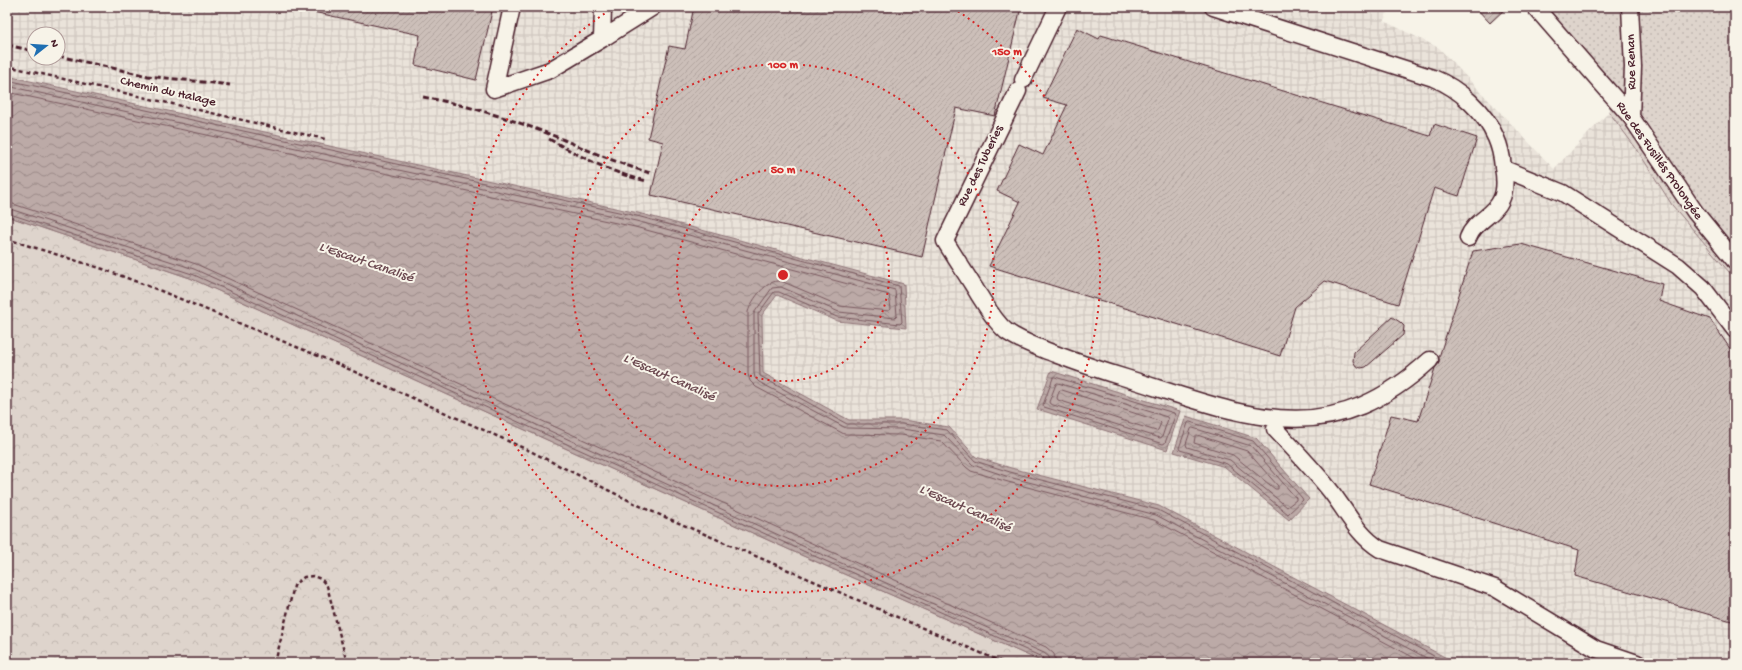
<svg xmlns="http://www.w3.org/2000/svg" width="1742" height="670" font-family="'Gochi Hand',sans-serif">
<defs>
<pattern id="industrial-grid" width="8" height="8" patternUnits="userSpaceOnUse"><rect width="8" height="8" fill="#eae3da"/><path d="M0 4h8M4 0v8" fill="none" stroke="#cac2bb"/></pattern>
<pattern id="grass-dots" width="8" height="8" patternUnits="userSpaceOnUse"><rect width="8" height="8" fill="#ded4cc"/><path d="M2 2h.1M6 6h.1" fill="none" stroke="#c0b6af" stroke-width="1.8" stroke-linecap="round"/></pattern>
<pattern id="forest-crowns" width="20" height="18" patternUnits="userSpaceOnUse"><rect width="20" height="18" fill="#ded4cc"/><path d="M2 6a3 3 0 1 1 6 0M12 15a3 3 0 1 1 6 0" fill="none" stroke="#c0b6af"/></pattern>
<pattern id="water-waves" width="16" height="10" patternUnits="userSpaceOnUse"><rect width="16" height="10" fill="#bcaaa7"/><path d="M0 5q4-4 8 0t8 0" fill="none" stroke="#9b8a88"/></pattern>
<pattern id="building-hatch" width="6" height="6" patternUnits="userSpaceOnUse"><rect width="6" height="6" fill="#ccbfb9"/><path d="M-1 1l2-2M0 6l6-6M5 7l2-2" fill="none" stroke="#b1a49f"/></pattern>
</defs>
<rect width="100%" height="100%" fill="#f7f3e8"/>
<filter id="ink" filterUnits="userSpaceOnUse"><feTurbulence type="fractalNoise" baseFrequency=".025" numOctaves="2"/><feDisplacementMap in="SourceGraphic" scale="8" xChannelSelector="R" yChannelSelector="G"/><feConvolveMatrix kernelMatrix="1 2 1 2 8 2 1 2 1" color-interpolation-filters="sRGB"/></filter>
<g filter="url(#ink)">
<path fill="url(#industrial-grid)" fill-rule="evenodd" d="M7 7H1389L1384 21 1439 48 1554 169 1609 112 1638 151 1672 205 1735 279V663H1456L1159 506 1011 468 976 457 949 427 903 420H849L763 374 762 315 777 295 837 321 906 328 904 284 638 213 7 76ZM34 34H58V58H34Z"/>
<path fill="url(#grass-dots)" stroke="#947a7c" d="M1546 7H1735V279L1672 205 1638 151 1609 112 1614 89Z"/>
<path fill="url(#forest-crowns)" stroke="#947a7c" d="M7 216 190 278 801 555 1045 663H7Z"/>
<path fill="url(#water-waves)" stroke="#8e7275" d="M7 76 638 213 904 284 906 328 837 321 777 295 762 315 763 373 849 420H903L949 427 976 457 1011 468 1159 506 1456 663H1045L801 555 190 278 7 216Z
M1051 371 1180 411 1167 450 1037 409Z
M1186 416 1256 438 1309 499 1289 520 1225 467 1174 452Z"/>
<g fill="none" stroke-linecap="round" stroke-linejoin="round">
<path stroke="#78575d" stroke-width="1" d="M7 80 637 216 899 286 902 322 900 324 837 317 779 292H774L758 314 760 376 847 424H902L947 430 975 461 1010 472 1158 510 1447 663
M7 86 636 221 895 290 897 316 895 318 839 312 781 287 772 288 754 313V373L755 378 759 382 846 428 902 429 944 435 973 465 1009 477 1156 515 1436 663
M7 92 635 227 889 295 891 309 889 311 840 306 781 281C767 279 752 299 748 312V374L750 381 756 387 844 434 901 435 941 441 966 467 971 471 1008 482 1154 520 1424 663
M7 202 196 264 807 541 1046 647 1054 654 1056 663
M7 208 194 269 805 547 1044 653 1049 657 1050 663
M7 213 192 274 803 551 1042 657 1045 663
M1055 377 1174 413 1175 416 1165 443 1163 444 1044 407 1043 405 1053 378Z
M1058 383 1167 417 1168 419 1162 437 1160 438 1050 404 1049 402 1056 384Z
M1062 390 1159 421 1161 423 1158 430 1156 431 1058 400 1057 398 1059 391Z
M1190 422 1253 441 1302 498 1303 500 1288 514 1227 464 1180 450 1179 448 1188 423Z
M1193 428 1251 446 1296 498V500L1287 507 1230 460 1187 447 1186 444 1191 429Z
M1197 435 1247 451 1278 486V489H1275L1233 455 1194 443 1195 437Z"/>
</g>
<path fill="url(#building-hatch)" stroke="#4a1f2b" d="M314 7H493L476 80 415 65 420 35 313 12Z
M694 7H1021L995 116 956 108 922 257 651 195 663 142 648 138 669 46 685 49Z
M1475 7H1507L1490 23Z
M1077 28 1099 39 1101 35 1430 136 1434 124 1477 138 1459 196 1434 188 1398 304 1325 281 1295 307 1280 356 989 266 1020 202 997 191 1019 144 1043 155 1067 105 1043 98Z
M1521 244 1662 284 1659 301 1710 319 1735 356V622L1575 576 1579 550 1369 484 1391 415 1418 421 1435 368 1439 363V357L1473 251Z
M1392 317 1400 322 1404 326 1403 335 1366 367 1361 368 1356 366 1353 361 1354 352Z"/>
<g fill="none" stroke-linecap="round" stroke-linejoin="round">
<defs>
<path id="minor" d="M512 7 494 89 550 70 602 39 603 7
M1213 7 1433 78C1459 88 1485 112 1496 138 1500 147 1502 157 1503 167 1505 178 1506 190 1501 200 1494 216 1475 220 1468 238
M1535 7 1631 117 1695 212 1735 261
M1630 7 1633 67 1631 117
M602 39 653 7
M1023 80 1058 7
M1018 91 945 241C956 259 968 277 979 295 987 307 994 321 1006 331 1021 342 1038 347 1055 354 1079 363 1102 371 1126 378 1244 415 1326 455 1430 360
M1504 169 1563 193 1678 266 1703 288 1735 330
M1275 429C1293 448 1312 468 1329 489 1346 510 1357 535 1380 549L1495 588 1596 649 1637 663"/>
</defs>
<use href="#minor" stroke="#4a1f2b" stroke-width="19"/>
<path stroke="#4a1f2b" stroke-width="2.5" stroke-dasharray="4 3" stroke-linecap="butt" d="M7 66 325 139
M7 239 103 269 161 291 333 362 530 451 644 508 1004 663
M275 663 294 586 296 583 304 577 313 576 321 579 327 586 347 663"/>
<use href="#minor" stroke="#f7f3e8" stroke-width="16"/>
<path stroke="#4a1f2b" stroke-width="3" stroke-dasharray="6 3" stroke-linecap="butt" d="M7 45 34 51
M58 56 148 76 230 85
M423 97C472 106 518 121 564 140 592 152 620 164 650 173
M549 139C582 157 610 173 647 181"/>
</g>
</g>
<g fill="none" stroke="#d62828" stroke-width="2" stroke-dasharray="2 4">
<circle cx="783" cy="275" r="106"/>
<circle cx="783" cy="275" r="211"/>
<path d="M953 8A317 317 0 1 1 613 8"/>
</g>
<g text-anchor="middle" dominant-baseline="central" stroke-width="4" stroke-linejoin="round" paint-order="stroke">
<g font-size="13" fill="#4a1f2b" stroke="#f7f3e8">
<text transform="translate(1632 62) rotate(-91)">Rue Renan</text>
<text transform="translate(168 92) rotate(13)">Chemin du Halage</text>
<text transform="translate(1659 161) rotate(55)">Rue des Fusillés Prolongée</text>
<text transform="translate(981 166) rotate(-64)">Rue des Tuberies</text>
</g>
<g font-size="14" font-style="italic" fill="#6c4950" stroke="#f7f3e8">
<text transform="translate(366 263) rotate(19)">L'Escaut Canalisé</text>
<text transform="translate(669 378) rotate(24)">L'Escaut Canalisé</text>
<text transform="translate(965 509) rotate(24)">L'Escaut Canalisé</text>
</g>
</g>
<circle cx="783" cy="275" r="6" fill="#d62828" stroke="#f7f3e8" stroke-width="2"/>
<g font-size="12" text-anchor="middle" font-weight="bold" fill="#d62828" stroke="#f7f3e8" stroke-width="4" stroke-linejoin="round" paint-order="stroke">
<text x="1007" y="55">150 m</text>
<text x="783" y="68">100 m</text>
<text x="783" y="173">50 m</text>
</g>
<rect width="1742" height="670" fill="none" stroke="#f7f3e8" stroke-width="24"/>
<rect x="12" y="12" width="1718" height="646" fill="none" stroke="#4a1f2b" stroke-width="1.5" filter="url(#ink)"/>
<g transform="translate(46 46) rotate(73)"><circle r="19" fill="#f7f3e8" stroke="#b29e9c"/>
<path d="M0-3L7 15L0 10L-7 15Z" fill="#1f6fb2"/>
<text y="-6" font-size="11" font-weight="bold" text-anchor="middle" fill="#4a1f2b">N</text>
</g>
</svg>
